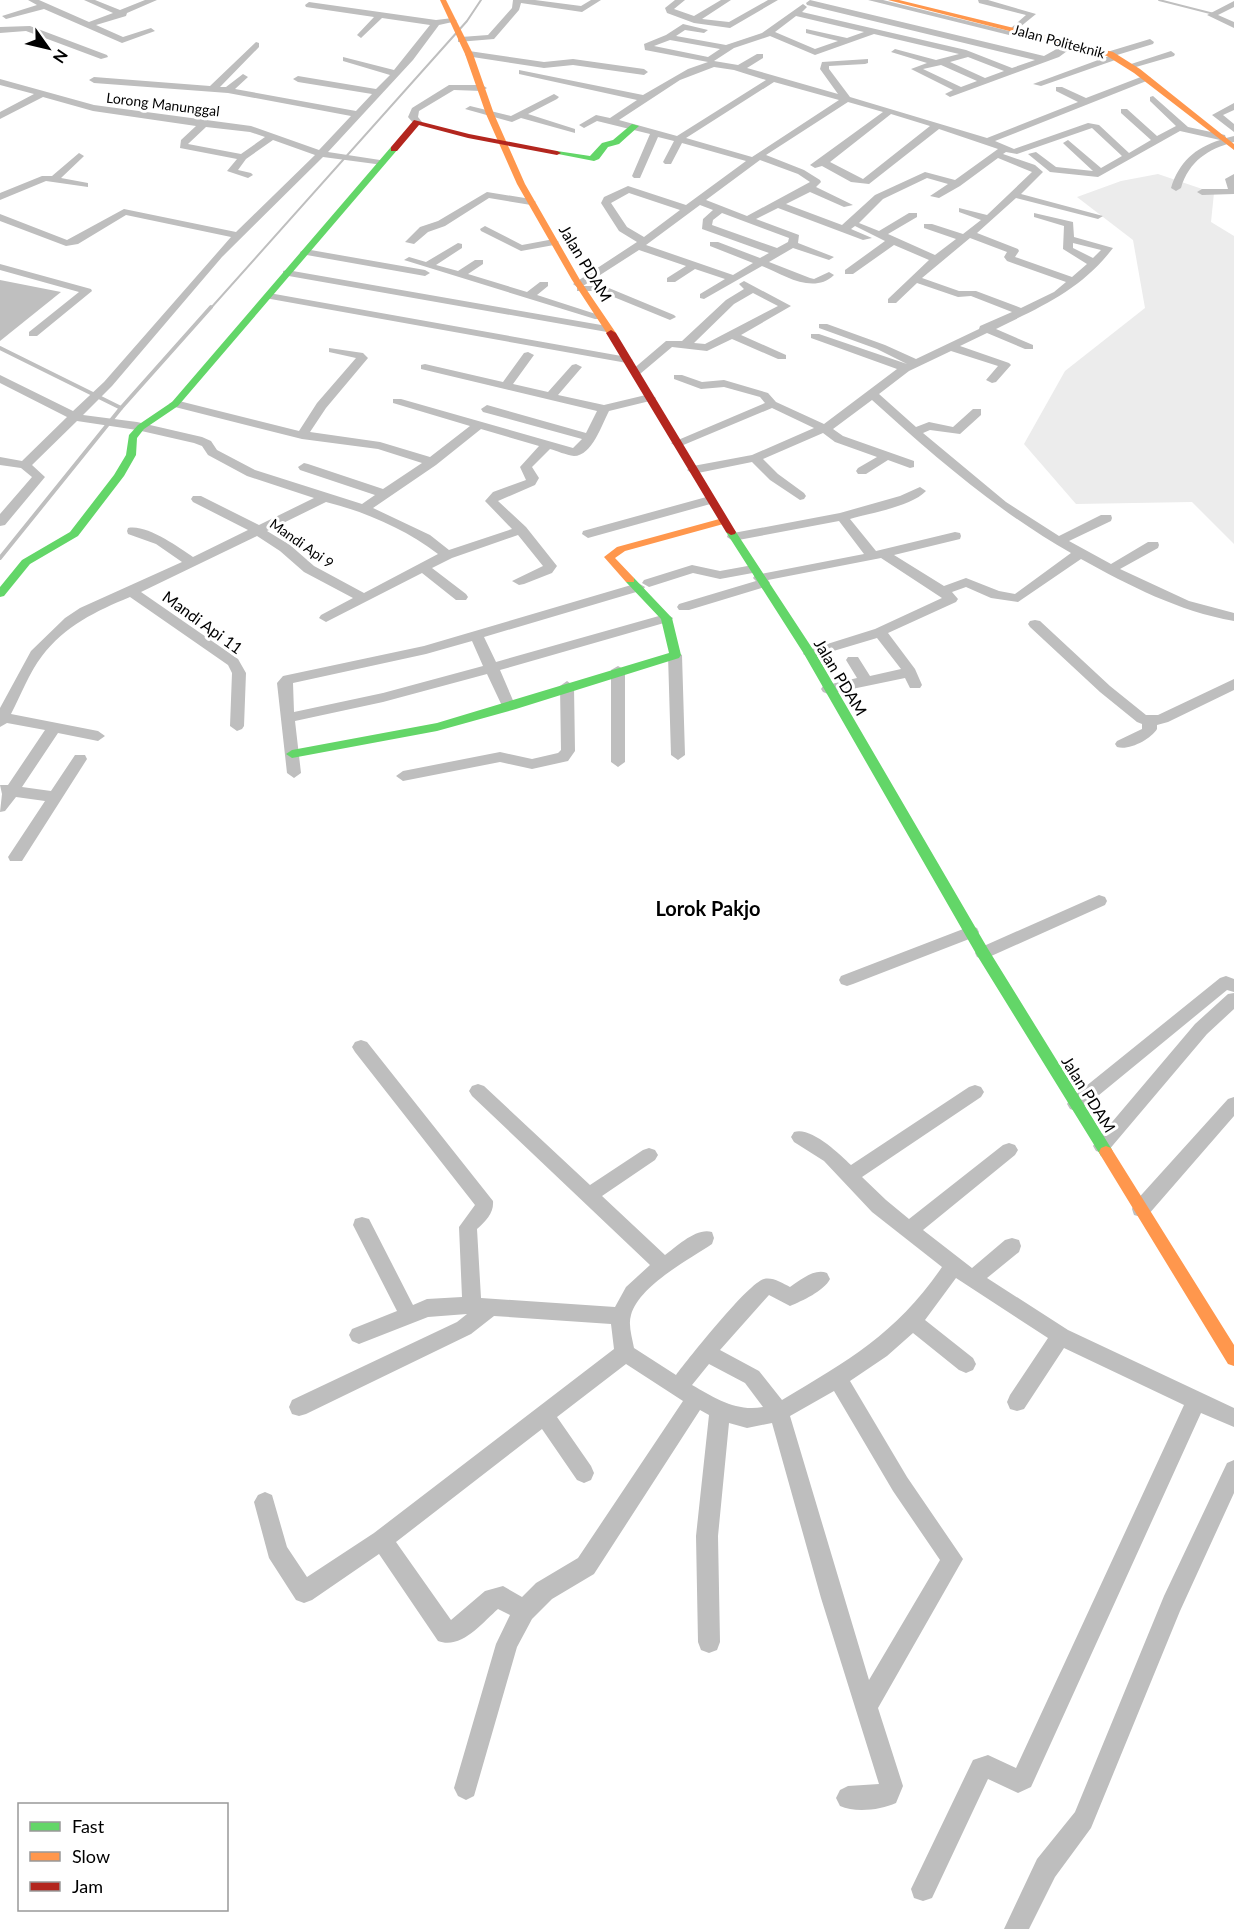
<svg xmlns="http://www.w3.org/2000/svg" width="1234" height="1929" font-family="Lato,sans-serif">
<rect width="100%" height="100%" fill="#fff"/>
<path fill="#ececec" d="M1158 174 1214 193 1211 222 1234 236V544L1192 502 1076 504 1024 444 1065 371 1145 308 1133 240 1077 197 1121 181Z"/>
<path fill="#bfbfbf" d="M0 280 61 292 0 341Z"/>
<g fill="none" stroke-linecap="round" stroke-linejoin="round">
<path stroke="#bfbfbf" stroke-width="2" d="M1159 0 1214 14
M210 309 467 21 481 0"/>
<path stroke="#bfbfbf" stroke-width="4" d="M0 348 121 408
M0 558 121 408 211 307"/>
<path fill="#bebebe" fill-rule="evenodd" d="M28 0H39L89 22 113 13 84 0H95L120 10 145 0H157L127 13 126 16 96 25 123 37 151 28 155 31 122 43 44 9 6 19 2 16 37 5Z
M513 0H535L581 6 591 0H601L582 12 521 3 519 10 494 39 458 42V38L461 37 488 35 512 8Z
M675 0H685L674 9 694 16 721 0H731L702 19 729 22 768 0H778L730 28 694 23 667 13 665 8Z
M810 0 1044 56 1071 41 1078 43 1059 57 950 97 945 94 953 90 911 69 927 63 891 52 895 49 936 60 959 54 874 34 815 55 770 36 734 48 714 61 738 65 757 54H763V58L747 68 838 94 820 69 822 62 868 59V63L865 64 829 66V69L850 97 987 138 1078 102 1056 91V87H1062L1086 98 1146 75 1151 78 1149 80 995 141 1014 149 1088 123 1099 125 1129 153 1151 140 1121 113V109H1127L1157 136 1176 126 1150 101V97L1153 96 1188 127 1225 135 1226 138 1234 136V142C1208 149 1189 161 1181 188L1176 191 1171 188C1179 162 1195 148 1220 140L1180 131 1098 177 1050 172 1028 154 1036 152 1056 167 1093 171 1065 145 1063 143 1068 140 1101 168 1122 156 1092 128 1017 154 1006 152 1003 154 1035 165 1043 172 1021 194 1103 216 1098 219 1016 198 977 233 1018 249 1019 251 1015 257 1072 277 1087 264 1063 249 1064 226 1034 217V213L1073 222 1074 237 1113 248C1081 290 1042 306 996 329L1033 345V349H1025L987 333 960 346 1009 363 1011 365 996 382 992 383 986 380 998 366 951 351 909 371 879 394 916 427 929 422 953 427 973 409H981V415L960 434 930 430 923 433 1006 502 1059 536 1101 515H1111L1112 518 1111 521 1069 541 1111 564 1148 542H1158L1159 545 1158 548 1120 569 1189 601 1234 613V621C1178 611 1130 586 1081 559L1018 602 991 598 966 587 952 592 958 599 956 602 888 633 915 669 922 685 920 688H910L905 678 828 694 823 692 821 689 823 686 857 678 846 660 848 657H858L870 676 901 669 877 638 810 658 803 654 805 651 875 629 942 598 881 558 768 580 770 583 768 586 689 610H679L677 607 679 604 756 581 753 578 755 575 864 554 839 521 733 541 727 537 728 534 840 513 900 496 920 487 926 491C912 506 871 513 850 519L876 551 955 532 960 533 961 536 960 539 894 555 944 586 966 578 999 591 1015 594 1071 553C997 511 935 457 872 400L833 429 843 436 914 461V467L910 468 888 460 866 474H858L856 471 858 468 877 457 835 442 823 433 763 459 778 474 804 493 806 496 804 499 800 500 770 480 752 462 693 474 687 470 693 466 752 455 814 428 772 408 681 446 677 447 671 443 765 403 760 397 724 387 701 389 674 379V375H682L702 382 724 380 768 393 776 402 824 424 897 369 811 338V334H819L907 364 877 349 819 328V324H827L885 345 916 359 979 329 980 326 1012 312 971 296 958 297 917 283 896 303H888V299L929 260 894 245 853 274H845V270L885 241 855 226 851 229 872 238 863 240 778 208 756 219 799 235 798 243 834 257 829 260 793 248 769 262 810 278 814 279 829 272 834 275C813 295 784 275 762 266L704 299 700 298V294L725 279 695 269 675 282H667V278L686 266 639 250 583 286H604L674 315 676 317 670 320 599 291H577V287L573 284 637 242 619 231 601 203 604 197 628 186 686 205 746 161 682 143 671 164H665L663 162 674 141 658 137 640 178H634L632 176 650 134 597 121 584 128 579 125 596 115 610 118 637 100 519 74V70L643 95 688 69 708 62 645 50 644 44 666 35 683 24 708 30 704 33 685 30 676 36 726 45 762 33 803 4 807 7 802 12 966 50 1012 68 1035 60 807 5 806 3ZM796 16 864 32 847 38 806 29V33L838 41 815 49 775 32ZM670 40 720 49 708 57 654 46ZM968 57 1004 71 985 78 950 62ZM941 65 977 81 961 87 923 69ZM714 67 734 70 766 80 677 136 619 120 680 80ZM774 82 839 100 752 157 686 138ZM848 102 883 112 810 165 815 168 822 166 851 182 869 184 939 129 998 149 955 180 925 172 875 195 842 225 786 204 810 192 844 207 853 205 816 187 821 182 820 180 804 170 766 155ZM891 114 930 126 863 179 830 162ZM998 158 1032 172 987 215 959 208V212L981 220 963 234 932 224H924V228L956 239 935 255 888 234 917 217V213H909L879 231 859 223 883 199 927 178 948 184 930 196 939 198 960 186ZM760 160 798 174 810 182 747 216 706 200ZM629 193 680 210 644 237 627 227 611 203ZM700 205 713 210 703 219 702 229 769 253 760 258 718 242H710V246L753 263 733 275 646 245ZM722 213 789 238 788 242 777 248 712 225 713 220ZM970 238 1007 252 1004 257 1007 261 1066 282 1054 292 1021 308 976 291H959L922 278ZM1073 243 1101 250 1093 258 1073 248Z
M868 0H883L1013 32 1009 35Z
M978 0H988L1036 14 1015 31 1011 28 1026 15 979 3Z
M1234 1V7L1218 15 1234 22V28L1207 15Z
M309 2 436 20 453 18 457 21 439 25 413 60 328 152 380 160 383 161V165L323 157 222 257 112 386 83 415 137 422 202 437 211 441 217 450 255 470 362 504 375 495 300 470 298 467 304 463 308 464 383 489 422 463 378 449 302 439 171 406 169 404 175 400 299 431 317 403 356 358 329 352V348L363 353 368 358 326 408 310 432 380 442 430 457 470 426 393 403V399H401L573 448 582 439 483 412 481 409 487 405 586 433 597 411 421 369V365L425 364 503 382 524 353 528 352 534 355 513 384 548 392 572 365 576 364 582 367 558 395 604 405 650 394 656 398 654 400 609 411C602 424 592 456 574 456 566 455 557 451 550 449L532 467 539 478 535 485 498 501 526 527 557 566 552 573 524 584 519 585 512 581 543 566 518 535 452 558 432 568 466 594 468 597 466 600H456L422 573 326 622 319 618 321 615 353 598 304 572 280 551 257 536 141 592 238 659 246 673 244 726 242 729 237 731 230 726 232 673 228 665 130 597C96 611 65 626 42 656 29 673 21 695 11 714L98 731 105 736 98 741 58 733 22 787 51 791 75 755H85L87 759 22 861H10L8 857 45 801 16 797 5 811 0 812 2 794 0 785H8L45 730 7 723 0 727V708L31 651 65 618 80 608 182 562 156 544 128 534 127 531 128 528C147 524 178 547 193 557L248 530 193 502 191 499 193 496H201L259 525 314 498 247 476 208 455 202 446 194 443 137 430 77 421 32 465 45 477 5 525 0 526V514L32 477 21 468 0 465V457L22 461 67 417 0 383V375L73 411 104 382 231 237 126 215 78 244 66 246 0 221V214L67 240 124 209 236 232 315 155 273 140 246 159 238 170 251 173 253 175 248 178 227 171 237 159 180 148 181 140 196 126 93 111 43 97 0 119V112L34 94 0 85V79L94 105 251 126 319 150 351 116 228 93 94 83 89 80 94 77 210 86 256 42 259 43V47L220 87H226L243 74 248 77 235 89 356 111 372 94 298 82 293 79 298 76 376 89 390 75 343 61V57L394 70 430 25 382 18 361 38 357 35 374 17 306 7 305 5ZM206 127 250 132 265 137 241 154 188 144ZM481 429 539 446 520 467 526 480 493 492 485 501 512 529 449 550 430 535 373 508 436 465ZM326 502C366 512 405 529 438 554L364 593 314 566 290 545 267 531Z
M30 26 107 55 108 57 101 59 26 31 0 33V27Z
M1150 39 1154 42 1153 44 1117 55 1119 57 1118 59 1041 86 1033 84 1109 56 1106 54 1107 52Z
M469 51 544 62 573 59 644 69 648 72 644 75 573 65 544 68 466 56 465 54Z
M1171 51 1175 54 1174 56 1129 69 1125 66Z
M449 85H482L487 88 482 91 454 90 419 111 418 117 422 122 414 124 408 117 412 108Z
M554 94 559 97 557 99 528 114 575 129V133L521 118 512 122 465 109 470 106 511 116Z
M1234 103V110L1223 115 1234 124V132L1212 115Z
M79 153 84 156 82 158 61 178 88 183V187L46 181 0 200V193L42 176H52Z
M1234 174V194L1202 195 1197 192 1202 189H1228L1225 179Z
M487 192 531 199 536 202 531 205 489 198 445 226 428 232 414 244 405 242 420 227 438 221Z
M485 226 522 245 554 239 559 242 554 245 521 251 481 231 480 229Z
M458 243 462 244V248L436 265 458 271 475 260H483V264L468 274 527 292 540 282H548V286L537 295 605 317 603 319H595L404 260 409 257 426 262Z
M305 249 425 270 430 273 425 276 301 254 300 252Z
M0 264 91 289 92 291 37 336H29V332L79 292 0 270Z
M287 270 607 326 613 329 607 332 283 275V271Z
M744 281 791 306 741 335 786 355V359H778L732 339 707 351 672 347 640 374H632V370L666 341H682L726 300 744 289 739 284ZM753 293 778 306 705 344 694 343 734 304Z
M269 293 627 357 633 360 627 363 265 298V294Z
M710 496 714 497 716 500 714 503 588 538 582 534 583 531Z
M692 565 720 571 753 565 760 569 758 572 720 579 693 573 649 587 642 583 644 580Z
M638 583 645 587 643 590 484 637 496 662 666 614 673 618 671 621 500 670 515 705 513 708H503L487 674 383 702 295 721 301 773 294 778 287 773 277 683 283 676 424 646ZM472 641 483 666 383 693 294 712 293 683 426 654Z
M1035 620 1040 621 1110 686 1146 715H1158L1234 679V690L1168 722 1157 725V729C1151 739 1129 751 1117 747L1115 744 1117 741 1142 729V724L1137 722 1100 692 1030 627 1028 624 1030 621Z
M675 651 682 655 685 755 678 760 671 755 668 655Z
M618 666 625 670V762L618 767 611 762V670Z
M567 681 574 686 575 751 568 761 532 769 500 762 403 781 396 776 403 771 500 752 532 759 558 753 561 750 560 686Z
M1099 895 1105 897 1107 901 1105 905 989 957 983 959 977 957 975 953 977 949Z
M971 926 977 928 979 932 977 936 853 984 847 986 841 984 839 980 841 976Z
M1226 976 1234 979V992L1227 990 1082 1109 1076 1111 1070 1109 1067 1104 1070 1099 1220 978Z
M1234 993V1009L1207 1034 1108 1151 1102 1153 1096 1151 1093 1146 1096 1141 1195 1024 1228 994Z
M361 1040 367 1042 493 1201C494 1213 486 1221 477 1229L481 1298 615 1307 626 1287 650 1265 472 1096 469 1091 472 1086 478 1084 484 1086 590 1185 643 1150 649 1148 655 1150 658 1155 655 1160 602 1196 665 1255C677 1246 697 1227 712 1232L714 1238 712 1244C688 1260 639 1286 631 1315 628 1325 632 1337 634 1348L676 1375C689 1358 748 1283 764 1279 773 1277 782 1283 790 1287 801 1280 814 1268 827 1273L830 1279C824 1291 802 1301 790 1306L769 1295 720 1350 759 1371 782 1400C849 1360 897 1333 942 1267L872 1212 824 1161 794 1142 791 1137 794 1132C810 1126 839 1153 851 1165L969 1087 975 1085 981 1087 984 1092 981 1097 862 1177 886 1200 909 1219 1003 1145 1009 1143 1015 1145 1018 1150 1015 1155 923 1230 972 1268 1005 1240 1012 1238 1019 1240 1021 1246 1019 1252 987 1278 1068 1330 1234 1408V1427L1201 1413 1031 1787 1018 1793 988 1779 932 1898 923 1901 914 1898 911 1889 973 1760 988 1755 1016 1768 1184 1405 1064 1348 1024 1409 1017 1411 1010 1409 1007 1402 1010 1395 1048 1338 956 1278 925 1320 973 1358 976 1364 973 1370 966 1373 959 1370 913 1333 887 1356 850 1381 907 1477 963 1559 878 1708 903 1786 896 1803C881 1810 855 1813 840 1806L836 1798 840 1790 848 1786 879 1784 821 1598 772 1423 747 1428 729 1423 718 1536 720 1642 717 1650 709 1653 701 1650 698 1642 696 1536 709 1415 700 1410 594 1574 552 1599 532 1619 517 1647 474 1796 466 1800 458 1796 454 1788 496 1644 510 1615 498 1609C482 1623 461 1650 438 1641L379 1554 312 1600 304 1603 296 1600 269 1558 254 1502 258 1495 265 1492 272 1495 287 1547 307 1577 374 1533 614 1349 611 1324 494 1316 471 1334 306 1414 299 1416 292 1414 289 1407 292 1400 457 1322 467 1314 428 1317 359 1344 352 1341 349 1335 352 1329 397 1311 353 1225 355 1219 362 1217 369 1219 413 1305 427 1299 462 1297 459 1227 475 1205 355 1052 352 1047 355 1042ZM626 1364 683 1401 578 1558 536 1583 522 1597 503 1586 485 1591 451 1620 396 1542 542 1429 577 1480 584 1483 591 1480 594 1473 591 1466 557 1417ZM709 1364 745 1383 763 1407C736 1412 715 1398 692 1385ZM834 1391 893 1491 940 1560 869 1680 790 1416Z
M1234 1097V1116L1148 1215 1141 1217 1134 1215 1132 1209 1134 1203 1228 1099Z
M1234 1460V1493L1180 1611 1091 1828 1055 1877 1029 1929H1004L1037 1859 1075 1812 1164 1596 1227 1463Z"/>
<path fill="#63d668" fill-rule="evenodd" d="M632 124 639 126 619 144 608 147 599 159 594 161 553 153 557 151 590 156 602 143 613 140Z
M391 147 398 149 178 406 144 429 137 438 136 455 124 476 78 536 30 564 4 596 0 597V587L22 560 70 532 114 475 126 455 129 435 138 425 172 402Z
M731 529 736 532 816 654 988 949 1111 1148 1113 1152 1111 1156 1106 1158 1101 1156 978 957 804 654 726 532Z
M630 577 634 578 672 618 681 655 679 658 516 709 437 731 292 758 286 754 292 750 437 723 669 653 661 619 626 582V578Z"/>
<path fill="#ff974d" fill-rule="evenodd" d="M440 0H446L473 54 494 114 525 184 580 280 616 333 614 335H608L572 280 517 184 486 114 465 54Z
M888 0H899L1113 52 1140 69 1234 144V150L1134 73 1107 56Z
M723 518 728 521 727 523 625 551 615 558 634 578V582H626L604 557 617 547Z
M1106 1146 1111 1148 1234 1345V1366L1228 1364 1101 1156 1099 1152 1101 1148Z"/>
<path fill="#b3261e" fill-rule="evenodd" d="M414 120 469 134 557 151 561 153 557 155 468 138 419 125 397 151H391V147Z
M611 330 616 333 736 532 735 534 731 535 726 532 606 333Z"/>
</g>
<g text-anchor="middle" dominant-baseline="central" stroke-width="6" stroke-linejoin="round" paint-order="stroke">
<g font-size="14" fill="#000" stroke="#fff">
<text transform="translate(1059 41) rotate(15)">Jalan Politeknik</text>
<text transform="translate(163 104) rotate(7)">Lorong Manunggal</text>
<text transform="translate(302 543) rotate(35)">Mandi Api 9</text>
</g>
<g font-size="16" fill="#000" stroke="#fff">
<text transform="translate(586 263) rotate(59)">Jalan PDAM</text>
<text transform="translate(203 622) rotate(36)">Mandi Api 11</text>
<text transform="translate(841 677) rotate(59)">Jalan PDAM</text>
<text transform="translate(1089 1094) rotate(58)">Jalan PDAM</text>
</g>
<g font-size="20" font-weight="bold" fill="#000" stroke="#fff">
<text x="708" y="908">Lorok Pakjo</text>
</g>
</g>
<rect x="18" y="1803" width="210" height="108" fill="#ffffff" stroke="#999999" stroke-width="1.5"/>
<rect x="30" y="1822" width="30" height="9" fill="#63d668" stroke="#999999" stroke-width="1.5"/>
<text x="72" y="1833" font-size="18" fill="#000000">Fast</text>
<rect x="30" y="1852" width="30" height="9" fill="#ff974d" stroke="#999999" stroke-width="1.5"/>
<text x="72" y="1863" font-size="18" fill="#000000">Slow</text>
<rect x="30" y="1882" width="30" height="9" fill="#b3261e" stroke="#999999" stroke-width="1.5"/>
<text x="72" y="1893" font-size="18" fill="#000000">Jam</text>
<g transform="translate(48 48) rotate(124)" stroke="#ffffff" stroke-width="4.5" paint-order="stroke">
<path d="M0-4.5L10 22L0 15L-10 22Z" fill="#000000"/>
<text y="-9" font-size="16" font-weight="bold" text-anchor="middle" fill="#000000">N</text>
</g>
</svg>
